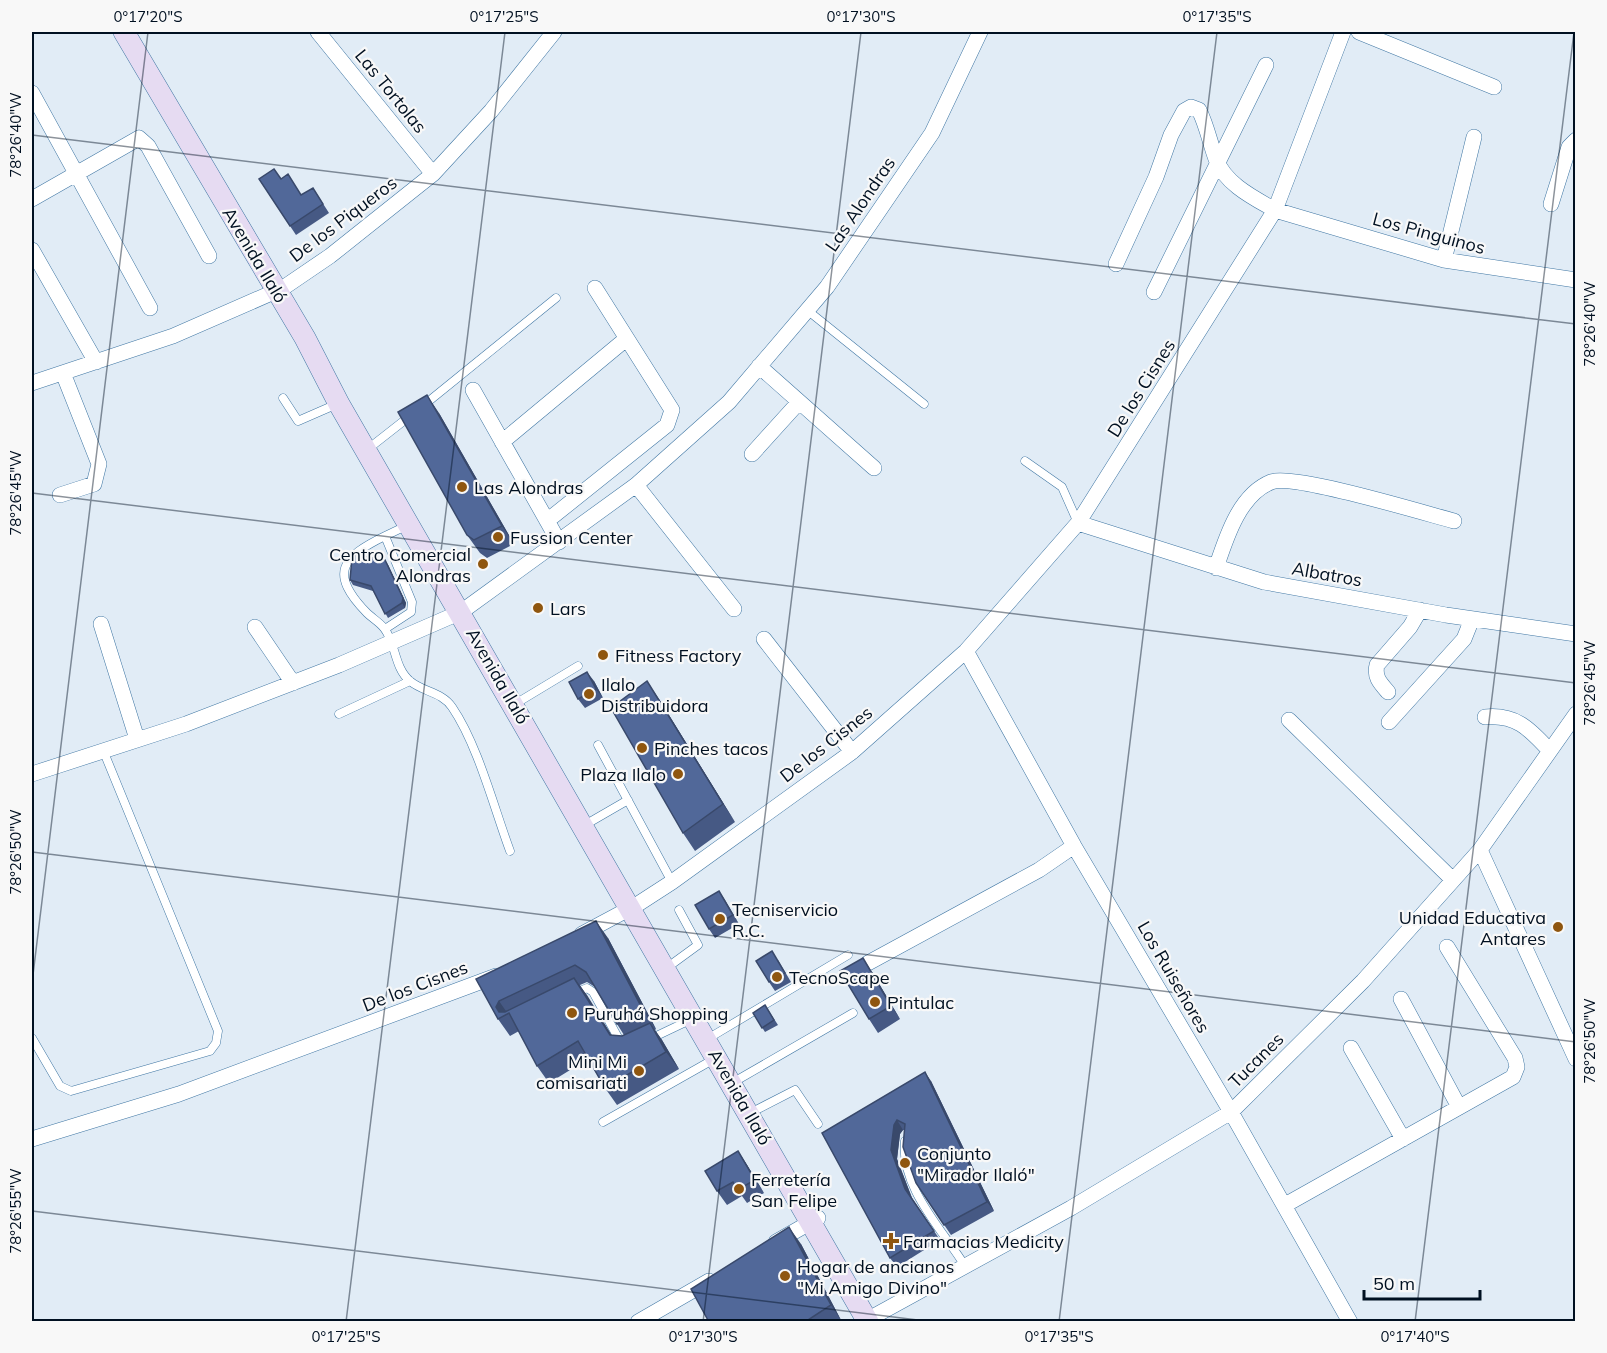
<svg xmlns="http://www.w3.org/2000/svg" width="1607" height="1353" font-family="Mulish,sans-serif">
<rect width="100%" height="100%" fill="#e1ecf6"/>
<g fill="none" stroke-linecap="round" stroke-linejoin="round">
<defs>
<path id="service" d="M807 310 924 404
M283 398 298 421 337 404
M424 405 556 298
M373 445 410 416
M1025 461 1062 487 1078 523
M385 536C342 557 328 573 367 613 372 618 379 622 384 628 396 643 394 668 410 681 423 692 442 692 452 707 478 745 494 808 510 851
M385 629 411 612 412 602 385 536 408 525
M520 701 578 666
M339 714 410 681
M598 745 672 882
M590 822 628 800
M672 964 698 945 679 910
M576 993 587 988 593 992 621 1043
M714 1035 848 955
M32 1038 60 1086 71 1091 210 1051 216 1043 218 1031 103 750
M650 1039 690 1020
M739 1079 853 1013
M756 1110 795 1090 818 1124
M603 1122 716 1058
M905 1141C900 1187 942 1229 965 1266"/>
<path id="minor" d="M318 32 433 174
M1359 32 1494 87
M32 93 150 308
M32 199 139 138 148 146 209 256
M1551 204 1569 147 1576 140
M32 250 96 362
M1444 260 1474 137
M1116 264 1156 177 1171 135 1184 111 1191 107 1199 110C1207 126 1210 143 1216 159 1225 184 1254 198 1275 210L1444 260 1576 280
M1154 292 1266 65
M759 366 874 468
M32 383 173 336 283 288 330 256 433 174 491 111 554 32
M473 390 559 542
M502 442 626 339
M752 454 799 402
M636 485 734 609
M60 495 94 484 99 464 63 373
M547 521 667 425 672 410 595 288
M1078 523 1264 582 1446 615 1576 634
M1216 568C1226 538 1239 495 1271 482 1292 473 1424 513 1454 521
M101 624 137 739
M255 627 293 683
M764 639 852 752
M966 651 1074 846 1231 1112 1350 1322
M1388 692C1380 683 1374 677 1377 665L1410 627 1420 610
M1485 717C1515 714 1529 728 1549 750
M1289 720 1453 880
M1389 722 1464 639 1472 619
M32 774 186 724 339 665 461 612 636 485 729 402 827 287 932 133 980 32
M1480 850 1576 1059
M582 934 638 904 672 882 852 752 966 651 1078 523 1275 210 1343 32
M868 963 1039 870 1074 846
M1401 999 1459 1107
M1351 1048 1403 1139
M32 1139 179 1094 496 976
M1285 1205 1513 1077 1517 1067 1515 1058 1447 947
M776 1242 818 1218
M867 1320 1071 1208 1231 1112 1363 981 1480 850 1576 714
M638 1322 709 1281"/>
<path id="secondary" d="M124 32 305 338 339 404 868 1322"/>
</defs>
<use href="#service" stroke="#4077a4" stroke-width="9"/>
<use href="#minor" stroke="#4077a4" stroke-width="16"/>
<use href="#secondary" stroke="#4077a4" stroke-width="22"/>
<use href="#service" stroke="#fff" stroke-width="8"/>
<use href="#minor" stroke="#fff" stroke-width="15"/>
<use href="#secondary" stroke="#e6dbf2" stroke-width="21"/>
</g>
<path fill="#465984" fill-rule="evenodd" d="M259 179H281L302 195 313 188 329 213 296 235Z
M439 413 514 544 487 558 480 553 467 535Z
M385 560 388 565 406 603 405 608 388 618 373 591 353 585 350 580Z
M594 681 603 698 585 708 578 699Z
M659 699 735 822 695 851 683 833Z
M719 891 739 924 715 938 709 929Z
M608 938 656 1029 655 1030 662 1040 679 1069 617 1105 605 1088 588 1059 549 1083 537 1066 519 1031 510 1036 498 1019 476 979ZM587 982 595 987 617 1024 624 1035 622 1036 611 1035 580 985Z
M778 960 791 982 775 991 769 982Z
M872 972 900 1019 878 1033 869 1019Z
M765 1005 778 1025 765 1032 753 1013Z
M931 1081 994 1211 951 1235 916 1183 904 1130H903L900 1134 897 1159 912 1198 940 1240 897 1267 890 1258 822 1133Z
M738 1151 747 1165 764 1193 747 1203 742 1196 727 1205 717 1191Z
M801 1244 842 1322H709Z"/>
<path fill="#39496b" d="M427 395 439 413 514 544 502 526Z
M385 560 388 565 406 603 405 608 402 603Z
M587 672 594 681 603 698 596 689Z
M647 681 659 699 735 822 723 804Z
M719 891 725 900 739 924 733 915Z
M596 921 608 938 656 1029 644 1012Z
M863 958 872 972 900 1019 891 1006Z
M574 978 587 995 622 1052 610 1035Z
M499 1001 508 1014 502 1017 496 1007Z
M650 1023 662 1040 679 1069 666 1052Z
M925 1072 931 1081 994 1211 987 1202Z
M897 1120 903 1130 900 1134 897 1159 912 1198 940 1240 905 1189 891 1150 894 1125Z
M738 1151 747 1165 764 1193 755 1180Z
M789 1227 801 1244 842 1322 831 1305Z"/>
<path fill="#516899" stroke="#39496b" stroke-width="1.5" d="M274 169 281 179 288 174 301 195 313 188 323 204 290 226 259 179Z
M427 395 502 526 474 540 467 535 398 412Z
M356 555 385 560 403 598 402 603 385 614 371 586 350 580 352 558Z
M587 672 596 689 578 699 569 682Z
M647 681 723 804 683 833 611 708Z
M719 891 733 915 709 929 695 905Z
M596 921 644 1012 617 1024 586 972 575 965 499 1001 496 1007 499 1012H505L574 978 610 1035 622 1036 650 1023 666 1052 605 1088 578 1041 537 1066 509 1013 498 1019 476 979Z
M772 951 785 973 769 982 756 961Z
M863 958 891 1006 869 1019 840 971Z
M765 1005 774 1020 762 1028 753 1013Z
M925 1072 987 1202 944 1225 916 1183 903 1147 905 1124 897 1120 894 1125 891 1150 905 1189 934 1231 890 1258 822 1133Z
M738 1151 755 1180 737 1190 733 1182 717 1191 705 1171Z
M789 1227 831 1305 805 1322H709L691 1289Z"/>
<path fill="none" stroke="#001021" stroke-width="1.5" stroke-opacity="0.45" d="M32 135 1576 324M32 493 1576 683M32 852 1576 1042M32 983 148 32M32 1211 934 1322M346 1322 505 32M703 1322 861 32M1059 1322 1217 32M1415 1322 1574 32"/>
<g fill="#8f560f" stroke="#f8f8f8" stroke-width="2">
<circle cx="462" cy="487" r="6"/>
<circle cx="498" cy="537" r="6"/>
<circle cx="483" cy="564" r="6"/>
<circle cx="538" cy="608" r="6"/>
<circle cx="603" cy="655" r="6"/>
<circle cx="589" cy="694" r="6"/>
<circle cx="642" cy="748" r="6"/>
<circle cx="678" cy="774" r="6"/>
<circle cx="720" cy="919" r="6"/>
<circle cx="1558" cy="927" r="6"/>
<circle cx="777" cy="977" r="6"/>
<circle cx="875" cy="1002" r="6"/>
<circle cx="572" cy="1013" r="6"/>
<circle cx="639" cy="1071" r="6"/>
<circle cx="905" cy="1163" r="6"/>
<circle cx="739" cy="1189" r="6"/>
<path d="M888 1232h6v6h6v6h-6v6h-6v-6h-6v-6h6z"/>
<circle cx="785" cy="1276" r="6"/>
</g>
<g text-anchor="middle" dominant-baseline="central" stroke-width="4.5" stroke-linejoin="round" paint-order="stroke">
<g font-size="18" fill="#001021" stroke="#f8f8f8">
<text transform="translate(391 91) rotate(51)">Las Tortolas</text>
<text transform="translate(860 204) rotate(-56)">Las Alondras</text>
<text transform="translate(343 219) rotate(-37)">De los Piqueros</text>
<text transform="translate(1429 233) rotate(15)">Los Pinguinos</text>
<text transform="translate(255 255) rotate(59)">Avenida Ilaló</text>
<text transform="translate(1141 388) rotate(-58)">De los Cisnes</text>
<text transform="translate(1327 574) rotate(10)">Albatros</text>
<text transform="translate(498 676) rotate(60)">Avenida Ilaló</text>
<text transform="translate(826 744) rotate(-38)">De los Cisnes</text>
<text transform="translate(1174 977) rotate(60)">Los Ruiseñores</text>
<text transform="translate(415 986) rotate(-21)">De los Cisnes</text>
<text transform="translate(1256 1060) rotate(-45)">Tucanes</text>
<text transform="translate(740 1097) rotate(60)">Avenida Ilaló</text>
</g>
<g font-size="18" fill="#001021" stroke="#f8f8f8" text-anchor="start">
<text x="474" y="487">Las Alondras</text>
<text x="510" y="537">Fussion Center</text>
<text x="471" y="554" text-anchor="end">Centro Comercial<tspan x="471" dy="21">Alondras</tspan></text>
<text x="550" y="608">Lars</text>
<text x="615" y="655">Fitness Factory</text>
<text x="601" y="684">Ilalo<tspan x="601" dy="21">Distribuidora</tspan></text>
<text x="654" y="748">Pinches tacos</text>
<text x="666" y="774" text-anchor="end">Plaza Ilalo</text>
<text x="732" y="909">Tecniservicio<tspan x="732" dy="21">R.C.</tspan></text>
<text x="1546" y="917" text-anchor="end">Unidad Educativa<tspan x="1546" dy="21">Antares</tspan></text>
<text x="789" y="977">TecnoScape</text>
<text x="887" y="1002">Pintulac</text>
<text x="584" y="1013">Puruhá Shopping</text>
<text x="627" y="1061" text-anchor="end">Mini Mi<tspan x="627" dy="21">comisariati</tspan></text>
<text x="917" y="1153">Conjunto<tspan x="917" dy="21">"Mirador Ilaló"</tspan></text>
<text x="751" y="1179">Ferretería<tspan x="751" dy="21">San Felipe</tspan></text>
<text x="903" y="1241">Farmacias Medicity</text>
<text x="797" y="1266">Hogar de ancianos<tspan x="797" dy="21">"Mi Amigo Divino"</tspan></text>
</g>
</g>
<rect width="1607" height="1353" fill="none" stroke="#f8f8f8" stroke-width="66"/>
<path d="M1364 1290v9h116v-9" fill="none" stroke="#001021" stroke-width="3"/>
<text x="1373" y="1290" font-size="18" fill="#001021" stroke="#f8f8f8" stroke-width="4.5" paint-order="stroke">50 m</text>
<rect x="33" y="33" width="1541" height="1287" fill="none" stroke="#001021" stroke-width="2"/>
<g font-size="15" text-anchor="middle" fill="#001021">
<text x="148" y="22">0°17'20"S</text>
<text x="504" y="22">0°17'25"S</text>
<text x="861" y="22">0°17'30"S</text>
<text x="1217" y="22">0°17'35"S</text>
<text transform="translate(16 135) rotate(-90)" y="5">78°26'40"W</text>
<text transform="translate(1590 324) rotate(-90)" y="5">78°26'40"W</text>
<text transform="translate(16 493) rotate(-90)" y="5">78°26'45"W</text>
<text transform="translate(1590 683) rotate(-90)" y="5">78°26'45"W</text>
<text transform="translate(16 852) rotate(-90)" y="5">78°26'50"W</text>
<text transform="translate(1590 1041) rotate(-90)" y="5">78°26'50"W</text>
<text transform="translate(16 1211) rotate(-90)" y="5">78°26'55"W</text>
<text x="346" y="1342">0°17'25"S</text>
<text x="703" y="1342">0°17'30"S</text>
<text x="1059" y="1342">0°17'35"S</text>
<text x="1415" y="1342">0°17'40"S</text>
</g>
</svg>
